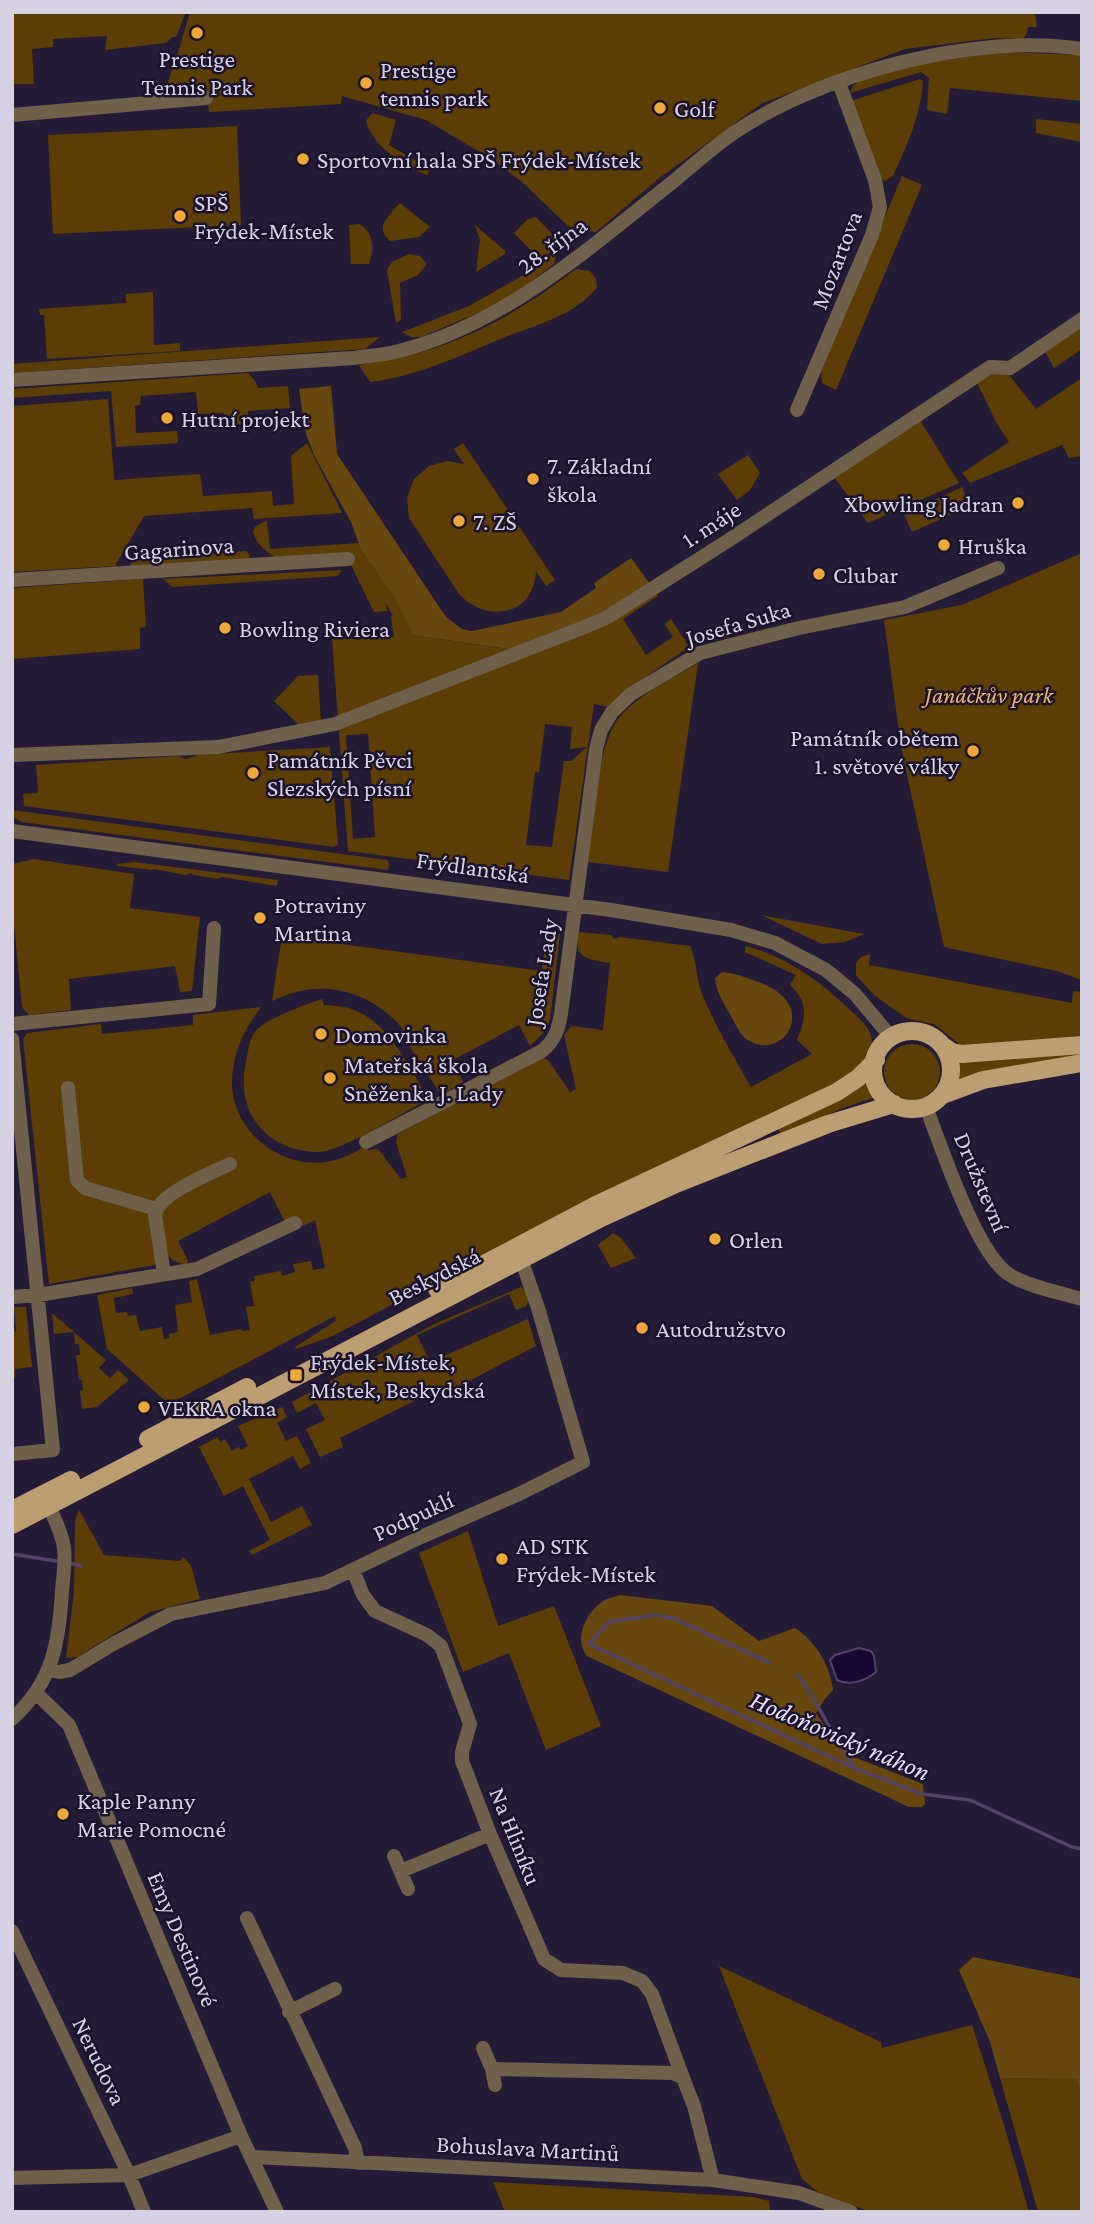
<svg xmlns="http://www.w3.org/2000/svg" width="1094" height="2224" font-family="'Crimson Pro',serif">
<rect width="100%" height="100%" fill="#241c36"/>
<path fill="#5c3d06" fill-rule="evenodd" d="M12 12H186L176 37H173L166 43 105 50 107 36 53 39V47L32 49 34 84H12Z
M190 12H1035L1037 27H1028L1027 33 1023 39 995 38 905 49 761 104 658 179 596 232 576 230 568 226 521 181 488 157 426 120 342 96 341 104 209 112 206 85 177 87V94L168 96 165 91 175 59 214 66 177 56Z
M1002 52 1082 55V101L950 88 947 114 927 110 929 78 921 72 850 93 853 86 861 80 917 64Z
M920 79 923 81C921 115 907 145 893 176L885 181 882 179 850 101Z
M372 113 396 120 389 145 430 169 427 175C403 166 373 146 366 121Z
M1036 119 1082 124V142L1036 133Z
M237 126 241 225 53 234 48 135Z
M902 176 922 185 836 390 822 383 821 370Z
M400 203 430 227 419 237 390 241C373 227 390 215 400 203Z
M536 217 556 238V247L541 261 514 233 528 219Z
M359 224C374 232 375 249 369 264H351L349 225Z
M474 224 505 251V254L476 272 480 239Z
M558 249 554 264 522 289 494 306 421 337H411L402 332 469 306 534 269Z
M409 254 420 256 427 264 418 275 400 283 401 320 396 323 387 270 392 262Z
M576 269 590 271 596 279 597 287C575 316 535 325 503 338 459 356 418 376 370 382L359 365C378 361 399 359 418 353 476 337 528 306 576 269Z
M153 292 154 345 180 343V351L47 359 44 315H40L39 309 126 303V294Z
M1082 323V349L1054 368 1045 352Z
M380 337 365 349 12 373V364Z
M1006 371 1036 409 1082 378V456L1069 458 1062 445 970 483 962 473 1009 442 996 422 977 383 993 372Z
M248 373 256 382 258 388 288 386 290 408 248 411V424L225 425 224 413 198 414 196 392 141 396 140 405 135 406 136 433 177 431 178 443 116 447 111 391 12 398V389Z
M108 399 114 480 200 474 203 496 272 491 273 506 294 504 291 456 307 443 342 513 254 519 252 508 144 516 115 566 12 572V406Z
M918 417 959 483 868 523 831 473Z
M463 443 555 580 546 586 536 571C534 616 487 624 459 594L409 518 407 498 414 479 429 466 448 461 464 464 454 449Z
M748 455 760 473 750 490 737 500 718 474Z
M962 487 970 506 912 532 904 514Z
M267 520 270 549 359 543 362 552 394 597 413 635 520 651 653 588 658 596 623 619 646 655 673 637 665 624 671 619 689 647 641 680 608 707 594 704 569 880 348 851 332 639 394 637 391 617 393 616 386 603 387 611 374 612 348 559 275 557C266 552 256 543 253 532L255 527ZM545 724 572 727 570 749 587 747 571 761H564L552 847 526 845 535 772H539ZM368 734 375 837 353 839 346 735Z
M246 551 250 555 249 559 133 568 130 565 133 560Z
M1082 553V980L1057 971 944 947 901 746 884 620 962 605Z
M342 570 338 576 173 587 163 579Z
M143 579 146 627 140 628V649L12 659V588Z
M698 663 668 872 588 862C593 824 596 749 618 719 635 697 674 677 698 663Z
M318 675 321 723 299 725 274 701 298 676Z
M330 747 338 844 334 847 24 806 23 794 38 793 36 765 179 756 186 759 198 755Z
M12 810 387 860 389 863 388 870 22 822 13 817Z
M34 859 134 874 130 908 200 917 192 991 180 992 175 966 69 979 71 1010 29 1015 22 1007 12 905V864Z
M134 862 278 880 277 886 222 877 218 879 193 875 191 873 186 875 154 869 152 870 118 866 116 864Z
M761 915 864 934 845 942 822 944Z
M547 932 560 934 550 1019 544 1032 530 1046 519 1025 453 1060 463 1082 441 1095 400 1031 403 1029C369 989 319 977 272 1001L282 936 542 971Z
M579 932 611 935 614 939 620 937 690 946C697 961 696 978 702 994 715 1026 734 1057 751 1087L812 1054 797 1040C806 1018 809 1003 790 985L796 975 745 952 746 946C787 957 820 981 850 1010 859 1018 871 1028 872 1041 874 1061 848 1074 834 1084L593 1198 333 1336 296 1349 295 1347 336 1321 335 1316 169 1404 107 1349 97 1295 132 1288 133 1294 114 1298 116 1313 127 1312 128 1316 136 1315 140 1331 162 1327 164 1339 169 1338V1334L178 1332 175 1305 192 1302 189 1281 197 1279 210 1335 241 1329 242 1331 250 1330 246 1307 254 1306 250 1282 255 1281 254 1276 281 1271 282 1276 295 1272 293 1264 311 1261 313 1270 325 1268 315 1220 298 1228 286 1224 270 1192 178 1241 188 1261 186 1265 174 1261 168 1256 157 1258 155 1265 49 1284 23 1039 27 1033 101 1024 102 1034 193 1025V1015L261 1007C244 1030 233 1051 232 1081 231 1129 278 1169 326 1162 341 1160 353 1153 366 1146L368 1150 378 1149 401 1179 407 1177 396 1142 398 1134 539 1059 544 1058 548 1060 570 1092 576 1089 564 1035 571 1026 603 1030 610 963C589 959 573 960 579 932Z
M870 954 869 965 1072 1003 1073 991 1082 992V1036L962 1046 934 1024 906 1018 874 995 856 975V963L861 957Z
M322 999 324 1005C335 1006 346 1006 356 1011 390 1024 410 1070 429 1099 406 1111 341 1152 318 1152 266 1151 235 1112 246 1062 248 1052 249 1040 255 1032 264 1019 307 1004 322 999Z
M884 1072a28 28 0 1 1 56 0a28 28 0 1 1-56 0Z
M1082 1053V1056L960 1079V1062Z
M865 1083 873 1098 843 1108 781 1135 778 1128Z
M613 1233 621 1238 636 1258 611 1268 598 1245Z
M521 1287 525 1290 529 1300 526 1306 516 1310 509 1294 417 1335 430 1362 528 1319 536 1346 446 1393 442 1387 340 1438 343 1447 320 1457 306 1429 325 1420 316 1403 297 1413 292 1402 434 1324Z
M14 1307H26L32 1367 15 1369V1378L12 1379V1332L16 1331Z
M52 1313 106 1360 99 1368 110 1378 118 1370 129 1380 97 1407 82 1409 80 1391 83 1390 82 1380 79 1379 76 1355H80L79 1344H75L74 1332 54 1334Z
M282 1407 287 1417 277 1423 286 1441 297 1436 311 1463 300 1469 293 1456 249 1479 271 1522 302 1506 312 1525 252 1555 249 1551 270 1540 243 1486 224 1496 199 1447 218 1437 220 1442 225 1439 232 1451 239 1447 241 1450 248 1446 238 1426Z
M79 1510 104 1555 180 1561 183 1557 191 1565 200 1599 150 1612 77 1657 66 1658 74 1592 75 1521Z
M468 1531 498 1626 554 1606 601 1726 546 1750 509 1653 463 1672 419 1553Z
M719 1966 881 2042 882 2048 972 2025 1004 2125 1029 2212H871L820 2194 802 2179Z
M1000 2078 1078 2079 1082 2095V2212H1038Z
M493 2182 754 2197 769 2201 770 2212H505Z"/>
<path fill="#68470e" d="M331 386 337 454 446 617 462 629 472 631 561 612 596 588 594 583 631 558 653 588 521 651 413 635 394 597 362 552 351 522 314 455 306 434 299 389Z
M722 972C734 973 746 977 758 982 822 1004 783 1063 748 1040 740 1035 736 1025 732 1018 725 1005 716 992 715 978Z
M620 1595 712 1606 759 1641 795 1628C816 1642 830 1665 833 1690L824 1700 816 1713 822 1722 854 1757 923 1784 925 1804 922 1807H909L587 1656C573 1639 586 1613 603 1601 608 1598 615 1597 620 1595Z
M973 1957 1082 1979V2095L1077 2079 1000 2078 990 2042 959 1970Z"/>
<path fill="#190632" stroke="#524367" stroke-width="2" d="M859 1648 871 1651 874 1656 876 1672C865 1681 850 1686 837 1680L830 1660 835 1655Z"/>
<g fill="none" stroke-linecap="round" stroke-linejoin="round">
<path stroke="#524367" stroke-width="3.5" d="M12 1554 62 1562
M70 1563 81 1566
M770 1663 673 1618 654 1615 609 1622 589 1644 854 1768 922 1794 970 1800 1072 1847 1082 1849
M796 1675 800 1677C819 1707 835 1738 854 1768"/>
<path stroke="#6f604b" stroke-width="14" d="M12 115 206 98
M12 380 353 358C367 356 382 355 395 352 503 326 589 248 674 181 693 165 712 148 732 134 819 74 977 32 1082 49
M797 410 872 235 880 207 875 180 839 83
M12 580 348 559
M12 755 218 747 335 724 582 628 606 618 726 542 990 367 1010 368 1082 319
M12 831 611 910 731 930 775 943 826 970 855 994 891 1037
M12 1024 209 1004 214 928
M12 1039 53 1450 12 1454
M68 1088 77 1180 85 1188 156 1209
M926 1107C941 1146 977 1256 1010 1275 1026 1286 1062 1293 1082 1299
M366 1142 542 1051C555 1040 558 1030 561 1014L596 749 601 730 612 712 631 694 700 653 799 628 905 607 998 568
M164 1274 155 1215C159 1193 210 1174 230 1164
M12 1297 38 1295 197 1269 295 1223
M353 1570 363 1595 375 1611 427 1635 441 1646 470 1724 462 1752V1761L490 1834 544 1959 561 1970 623 1973 642 1981 652 1994 683 2078
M49 1670 59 1672 70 1670 113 1644 171 1614 325 1583 421 1537 519 1494 583 1462 538 1308 518 1250
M36 1693 69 1725 241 2136 277 2212
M12 1719C53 1682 59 1643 62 1591 63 1577 66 1561 64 1548 61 1530 52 1513 44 1497
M394 1856 408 1889
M401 1871 490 1834
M247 1918 355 2148 358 2163
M12 1931 129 2175 144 2212
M289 2012 335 1989
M483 2048 492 2069 495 2085
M492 2069 673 2073 683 2078 694 2106 713 2180
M253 2157 713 2180 799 2193 851 2212
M12 2178 129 2175 241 2136"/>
<path stroke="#bd9e72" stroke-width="18" d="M873 1070a39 39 0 1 1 78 0a39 39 0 1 1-78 0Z
M942 1045 952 1052 962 1054 1082 1045
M945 1094 983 1080 1082 1063
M437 1289 596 1205 837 1092 858 1078 876 1060
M148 1439 247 1387
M12 1510 71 1480
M12 1525 601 1218 678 1183 828 1124 894 1104"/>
</g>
<g fill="#eca93a" stroke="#1b122b" stroke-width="2.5">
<circle cx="197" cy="33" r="7"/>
<circle cx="366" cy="83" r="7"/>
<circle cx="660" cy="108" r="7"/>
<circle cx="303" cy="159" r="7"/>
<circle cx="180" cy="216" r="7"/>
<circle cx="167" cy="418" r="7"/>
<circle cx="533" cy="479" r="7"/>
<circle cx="1018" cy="503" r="7"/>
<circle cx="459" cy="521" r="7"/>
<circle cx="944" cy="545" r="7"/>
<circle cx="819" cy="574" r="7"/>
<circle cx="225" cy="628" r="7"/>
<circle cx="973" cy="751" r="7"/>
<circle cx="253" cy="773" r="7"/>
<circle cx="260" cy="918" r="7"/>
<circle cx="321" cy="1034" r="7"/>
<circle cx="330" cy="1078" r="7"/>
<circle cx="715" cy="1239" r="7"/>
<circle cx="642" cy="1328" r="7"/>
<rect x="289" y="1368" width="14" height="14" rx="3.5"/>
<circle cx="144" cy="1407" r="7"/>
<circle cx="502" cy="1559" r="7"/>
<circle cx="63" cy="1814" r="7"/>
</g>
<g text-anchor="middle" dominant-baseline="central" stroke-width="5" stroke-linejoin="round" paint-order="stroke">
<g font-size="24" fill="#d6d1e3" stroke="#1b122b" text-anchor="start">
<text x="197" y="58" text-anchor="middle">Prestige<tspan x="197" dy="28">Tennis Park</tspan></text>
<text x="380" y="69">Prestige<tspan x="380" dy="28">tennis park</tspan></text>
<text x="674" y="108">Golf</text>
<text x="317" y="159">Sportovní hala SPŠ Frýdek-Místek</text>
<text x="194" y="202">SPŠ<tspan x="194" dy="28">Frýdek-Místek</tspan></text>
<text x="181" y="418">Hutní projekt</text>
<text x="547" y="465">7. Základní<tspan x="547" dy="28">škola</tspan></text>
<text x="1004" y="503" text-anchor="end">Xbowling Jadran</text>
<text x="473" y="521">7. ZŠ</text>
<text x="958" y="545">Hruška</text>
<text x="833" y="574">Clubar</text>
<text x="239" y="628">Bowling Riviera</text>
<text x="959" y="737" text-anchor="end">Památník obětem<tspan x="959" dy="28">1. světové války</tspan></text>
<text x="267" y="759">Památník Pěvci<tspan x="267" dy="28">Slezských písní</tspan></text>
<text x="274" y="904">Potraviny<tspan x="274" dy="28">Martina</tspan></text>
<text x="335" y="1034">Domovinka</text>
<text x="344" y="1064">Mateřská škola<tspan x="344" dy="28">Sněženka J. Lady</tspan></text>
<text x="729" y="1239">Orlen</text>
<text x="656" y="1328">Autodružstvo</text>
<text x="310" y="1361">Frýdek-Místek,<tspan x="310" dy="28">Místek, Beskydská</tspan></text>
<text x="158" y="1407">VEKRA okna</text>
<text x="516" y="1545">AD STK<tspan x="516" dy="28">Frýdek-Místek</tspan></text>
<text x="77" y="1800">Kaple Panny<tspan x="77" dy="28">Marie Pomocné</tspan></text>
</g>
<g font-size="24" fill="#d6d1e3" stroke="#1b122b">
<text transform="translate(552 245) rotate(-36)">28. října</text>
<text transform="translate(836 260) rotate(-69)">Mozartova</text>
<text transform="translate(711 524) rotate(-33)">1. máje</text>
<text transform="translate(179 548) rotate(-4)">Gagarinova</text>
<text transform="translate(738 623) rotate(-16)">Josefa Suka</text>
<text transform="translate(473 867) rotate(8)">Frýdlantská</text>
<text transform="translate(541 972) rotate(-81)">Josefa Lady</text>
<text transform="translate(982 1182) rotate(67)">Družstevní</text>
<text transform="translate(434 1276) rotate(-27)">Beskydská</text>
<text transform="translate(413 1516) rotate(-25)">Podpuklí</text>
<text transform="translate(516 1836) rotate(68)">Na Hliníku</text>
<text transform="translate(183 1939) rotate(67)">Emy Destinové</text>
<text transform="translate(100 2061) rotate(64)">Nerudova</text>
<text transform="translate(528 2148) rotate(3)">Bohuslava Martinů</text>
</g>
<g font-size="24" font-style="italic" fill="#e9b568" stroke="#1b122b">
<text x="989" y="694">Janáčkův park</text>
</g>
<g font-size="26" font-style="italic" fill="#e6ddfe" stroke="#1b122b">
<text transform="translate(840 1736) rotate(23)">Hodoňovický náhon</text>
</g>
</g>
<rect width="1094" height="2224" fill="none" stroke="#d6d1e3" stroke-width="28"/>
</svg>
